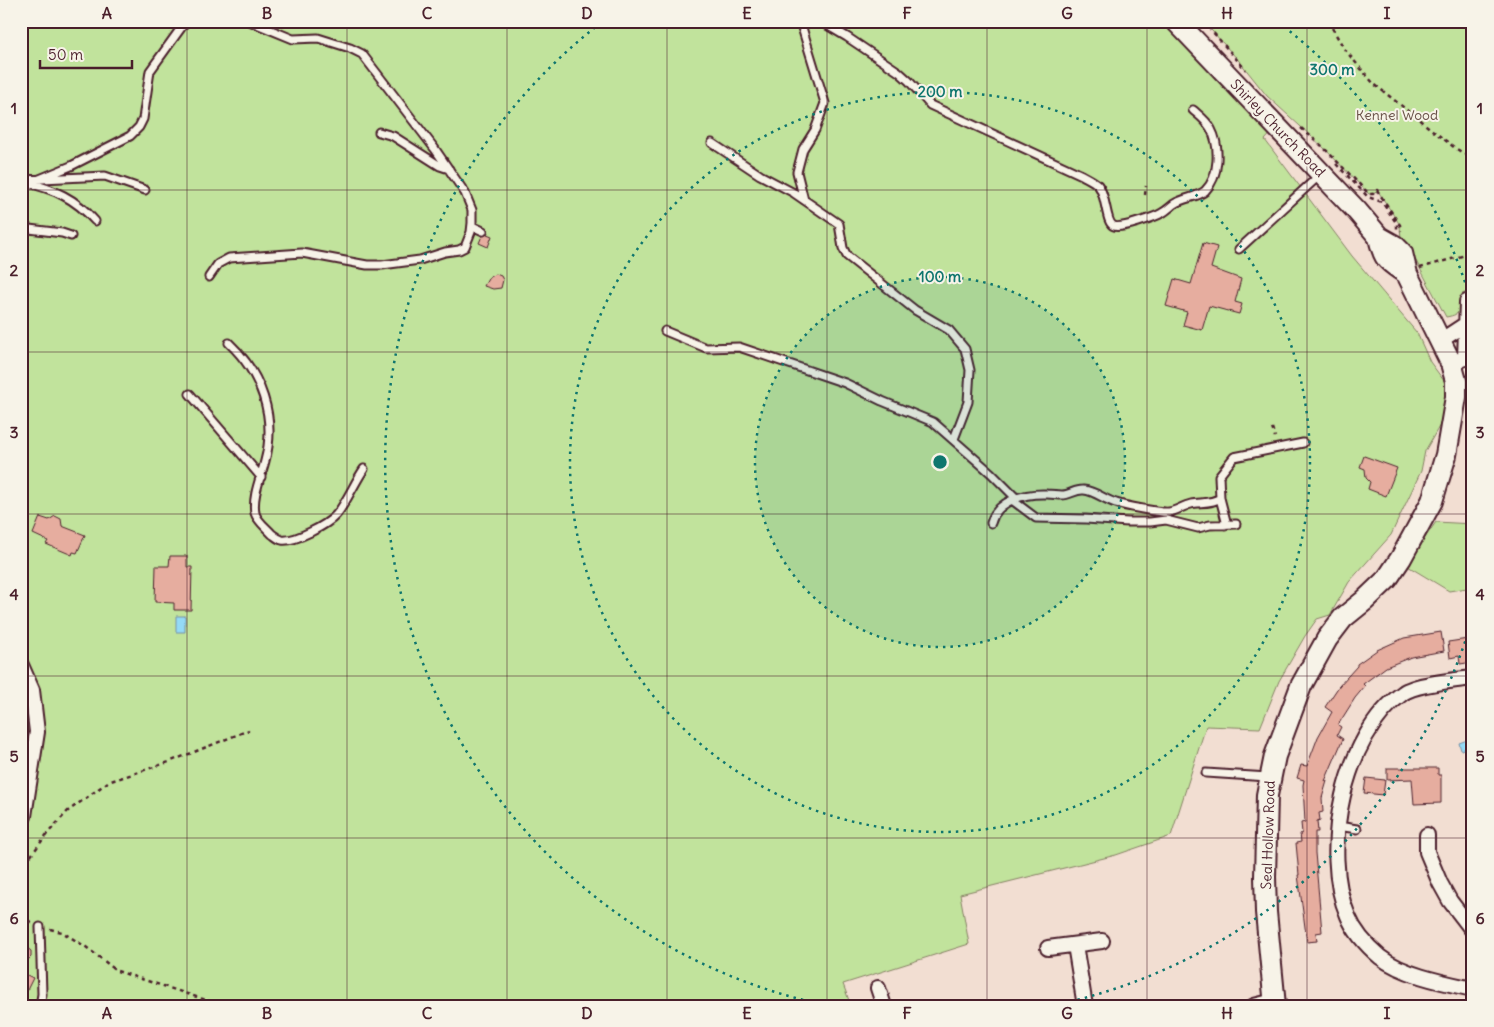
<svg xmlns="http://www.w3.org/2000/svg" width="1494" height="1027" font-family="Delius,sans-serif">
<rect width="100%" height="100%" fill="#f2ded2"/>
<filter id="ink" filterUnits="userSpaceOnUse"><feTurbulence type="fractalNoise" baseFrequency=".02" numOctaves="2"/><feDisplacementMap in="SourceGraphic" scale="10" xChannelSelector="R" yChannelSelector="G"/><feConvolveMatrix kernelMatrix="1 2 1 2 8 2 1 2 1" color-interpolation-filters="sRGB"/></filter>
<g filter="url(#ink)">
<path fill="#c1e39c" stroke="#868164" d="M21 21H1169L1273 131 1265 140 1352 256 1417 333 1430 362 1456 397 1425 451 1421 471 1391 535 1349 582 1330 615 1317 619 1305 636 1279 681 1260 728 1206 726 1171 836 1116 855 960 894 969 944 843 984 851 1006H21Z
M1203 21H1473V290L1462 294C1461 310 1463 314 1446 317L1416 261 1401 239 1400 225 1378 191 1373 194H1369L1322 146 1267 96 1240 62Z
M1436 522 1473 524V587L1449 591 1406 565Z"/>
<path fill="#94daf6" stroke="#768fa5" d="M176 616H185V632H176Z
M1473 738V746L1461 750 1459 743Z"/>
<path fill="#e6ad9f" stroke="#4a1f2b" d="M487 234 492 236 488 247 479 243 482 236Z
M1203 243 1217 247 1211 268 1241 279 1235 302 1242 304 1239 314 1209 306 1202 330 1183 325 1187 312 1166 306 1174 279 1191 284Z
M496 274 501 276 503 280 501 288 493 289 484 286 489 277Z
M1364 456 1397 468 1386 496 1368 489 1370 482 1366 478 1365 469 1360 467Z
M55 516 61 519 62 526 85 535 77 553 73 552 72 555 46 544 48 541 33 534 40 517 49 520Z
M170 556H187V567H192L191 610H174V603L155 602 156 566H169Z
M1441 632 1444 651 1411 657 1386 667 1363 684 1365 686 1355 698 1338 725 1341 727 1337 735 1343 739 1325 781H1327L1322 798 1323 812 1319 813 1320 820 1317 821 1318 832H1315V853L1322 932 1316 933 1317 941 1307 942 1298 875H1299L1296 843 1301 842 1300 834 1302 833 1301 823 1305 822 1303 785 1304 780 1297 778 1301 765 1307 766 1318 737 1332 712 1325 707 1339 686 1357 666V664L1377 650 1404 638Z
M1468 639H1473V662L1460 664 1459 656 1450 658 1448 642Z
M1387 768H1438V775H1441V803L1414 804 1412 779 1387 780Z
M1366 778 1385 780 1383 795 1364 793Z
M21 943 31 951V957L21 967Z
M21 972 33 978 21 1002Z"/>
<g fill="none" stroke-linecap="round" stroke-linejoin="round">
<defs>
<path id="lane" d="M800 21 825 103 815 130 803 149 797 172 804 200
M820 21 847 37 899 72 909 81 930 105 1082 175C1087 178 1094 181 1098 185 1107 195 1105 223 1114 226 1121 229 1155 217 1162 213 1166 211 1170 207 1174 204 1183 198 1198 197 1205 191 1220 176 1220 146 1211 129 1207 121 1200 116 1193 110
M379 132 393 136 440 166 449 169
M712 143 760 175 794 193 839 224 843 248 847 256 915 310 949 330 965 349 970 370 968 402 954 439
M21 180 105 176 145 190
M37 180 71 166 130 136 139 127 143 119 150 71 186 21
M24 182C54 189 75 198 95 221
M472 226 483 231
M21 228 62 233 71 236
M1239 249 1321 174
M209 277 218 264 229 258 302 253 367 265H382L420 260 445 252 459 250 465 247 471 232 472 223V210L465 193 435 149 362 54 350 48 318 38 293 39 249 21
M665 331 706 348 739 347 845 383 882 401 933 422 991 473 1016 498
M229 343C261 373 277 417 265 461 261 477 252 496 255 513 257 521 267 528 272 534 275 536 278 539 282 540 295 542 327 525 336 515 345 505 355 482 364 469
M190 394 261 477
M1220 498 1226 521 1225 525
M1012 500 1036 518 1086 519 1128 522H1150L1166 520 1198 528 1210 525 1236 524
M991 523C997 500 1025 493 1047 494 1052 494 1057 495 1062 495 1070 495 1076 489 1084 490 1095 491 1105 500 1116 503 1124 506 1161 513 1169 512 1176 511 1183 506 1191 504 1200 502 1212 504 1220 498L1219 476 1234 457 1303 443
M1206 773 1268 777
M1338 826 1357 829
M40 1006 42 994 40 927"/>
<path id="street" d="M1440 341 1466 324
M1451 363 1465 358 1467 302 1473 300
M21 665 32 690 37 732 24 816 21 821
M1473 678C1457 680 1415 684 1403 693 1344 735 1320 851 1348 916 1354 931 1367 946 1380 957 1403 975 1445 983 1473 989
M1427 835V852L1440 883 1450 901 1473 931
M1075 945 1085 1006
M1048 948 1102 941
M878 988 884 1006
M1254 1006 1274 1001"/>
<path id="secondary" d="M1176 21 1357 211 1379 237 1395 246 1402 253 1407 274 1451 363 1456 381V397L1446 455 1432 501 1401 558 1387 579 1364 601 1343 618 1327 639 1301 686 1275 756 1267 795 1265 877 1266 912 1275 1006
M1379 237C1384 261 1388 261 1407 274"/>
</defs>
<use href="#lane" stroke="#4a1f2b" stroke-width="11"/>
<use href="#street" stroke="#4a1f2b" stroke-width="18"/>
<use href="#secondary" stroke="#4a1f2b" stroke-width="24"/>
<path stroke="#4a1f2b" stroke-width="2.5" stroke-dasharray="4 4" stroke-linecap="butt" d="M1203 21 1246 70
M1328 21 1345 50 1374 84 1455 148 1473 159
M1301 128 1322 146 1369 194H1373L1377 190 1400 225 1401 231
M1336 164 1368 197 1382 202 1397 224V229
M1145 195 1146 186
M1420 268 1469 254
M1468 289 1473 223
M1272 428 1275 437
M21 869 47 834 68 811 108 782 169 762 249 730
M21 917 33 923
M50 929 62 932 86 947 117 971 209 1001 218 1006"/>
<use href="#lane" stroke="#f7f3e8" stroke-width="7"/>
<use href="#street" stroke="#f7f3e8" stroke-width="14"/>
<use href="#secondary" stroke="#f7f3e8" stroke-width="20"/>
</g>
</g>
<path fill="none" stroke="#4a1f2b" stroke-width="1" stroke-opacity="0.55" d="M187 21V1006M347 21V1006M507 21V1006M667 21V1006M827 21V1006M987 21V1006M1147 21V1006M1307 21V1006M21 190H1473M21 352H1473M21 514H1473M21 676H1473M21 838H1473"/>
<circle cx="940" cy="462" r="185" fill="#0f766e" fill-opacity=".12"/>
<g fill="none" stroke="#0f766e" stroke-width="2.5" stroke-dasharray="2.5 5">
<circle cx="940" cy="462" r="185"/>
<circle cx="940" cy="462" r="370"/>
<path d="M1472 620A555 555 0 0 1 1055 1005M825 1005A555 555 0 0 1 602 22M1278 22A555 555 0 0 1 1472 304"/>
</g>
<g text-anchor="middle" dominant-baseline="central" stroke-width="4" stroke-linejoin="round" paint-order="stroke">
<g font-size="14" fill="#685047" stroke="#f7f3e8">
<text x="1397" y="115">Kennel Wood</text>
</g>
<g font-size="14" fill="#4a1f2b" stroke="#f7f3e8">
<text transform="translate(1278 128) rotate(46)">Shirley Church Road</text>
<text transform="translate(1268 835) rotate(-88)">Seal Hollow Road</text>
</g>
</g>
<circle cx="940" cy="462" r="8" fill="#0f766e" stroke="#f7f3e8" stroke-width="2.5"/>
<g font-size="15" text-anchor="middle" font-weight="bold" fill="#0f766e" stroke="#f7f3e8" stroke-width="4" stroke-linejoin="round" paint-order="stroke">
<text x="1332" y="75">300 m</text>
<text x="940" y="97">200 m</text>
<text x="940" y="282">100 m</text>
</g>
<rect width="1494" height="1027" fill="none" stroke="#f7f3e8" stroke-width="55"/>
<path d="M40 60v8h92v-8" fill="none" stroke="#4a1f2b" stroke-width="2.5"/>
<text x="48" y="60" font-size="15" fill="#4a1f2b" stroke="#f7f3e8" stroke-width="4" paint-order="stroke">50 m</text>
<rect x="28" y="28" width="1438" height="972" fill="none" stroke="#4a1f2b" stroke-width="2"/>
<g font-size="16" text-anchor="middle" font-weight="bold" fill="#4a1f2b">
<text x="107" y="19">A</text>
<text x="267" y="19">B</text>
<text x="427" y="19">C</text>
<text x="587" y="19">D</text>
<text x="747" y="19">E</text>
<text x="907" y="19">F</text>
<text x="1067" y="19">G</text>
<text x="1227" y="19">H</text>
<text x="1387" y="19">I</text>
<text x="14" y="114">1</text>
<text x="1480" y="114">1</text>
<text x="14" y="276">2</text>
<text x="1480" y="276">2</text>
<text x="14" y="438">3</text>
<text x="1480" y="438">3</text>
<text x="14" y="600">4</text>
<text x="1480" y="600">4</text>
<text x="14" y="762">5</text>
<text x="1480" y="762">5</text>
<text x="14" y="924">6</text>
<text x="1480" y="924">6</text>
<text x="107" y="1019">A</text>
<text x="267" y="1019">B</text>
<text x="427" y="1019">C</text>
<text x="587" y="1019">D</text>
<text x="747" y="1019">E</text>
<text x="907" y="1019">F</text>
<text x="1067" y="1019">G</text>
<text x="1227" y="1019">H</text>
<text x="1387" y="1019">I</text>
</g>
</svg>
